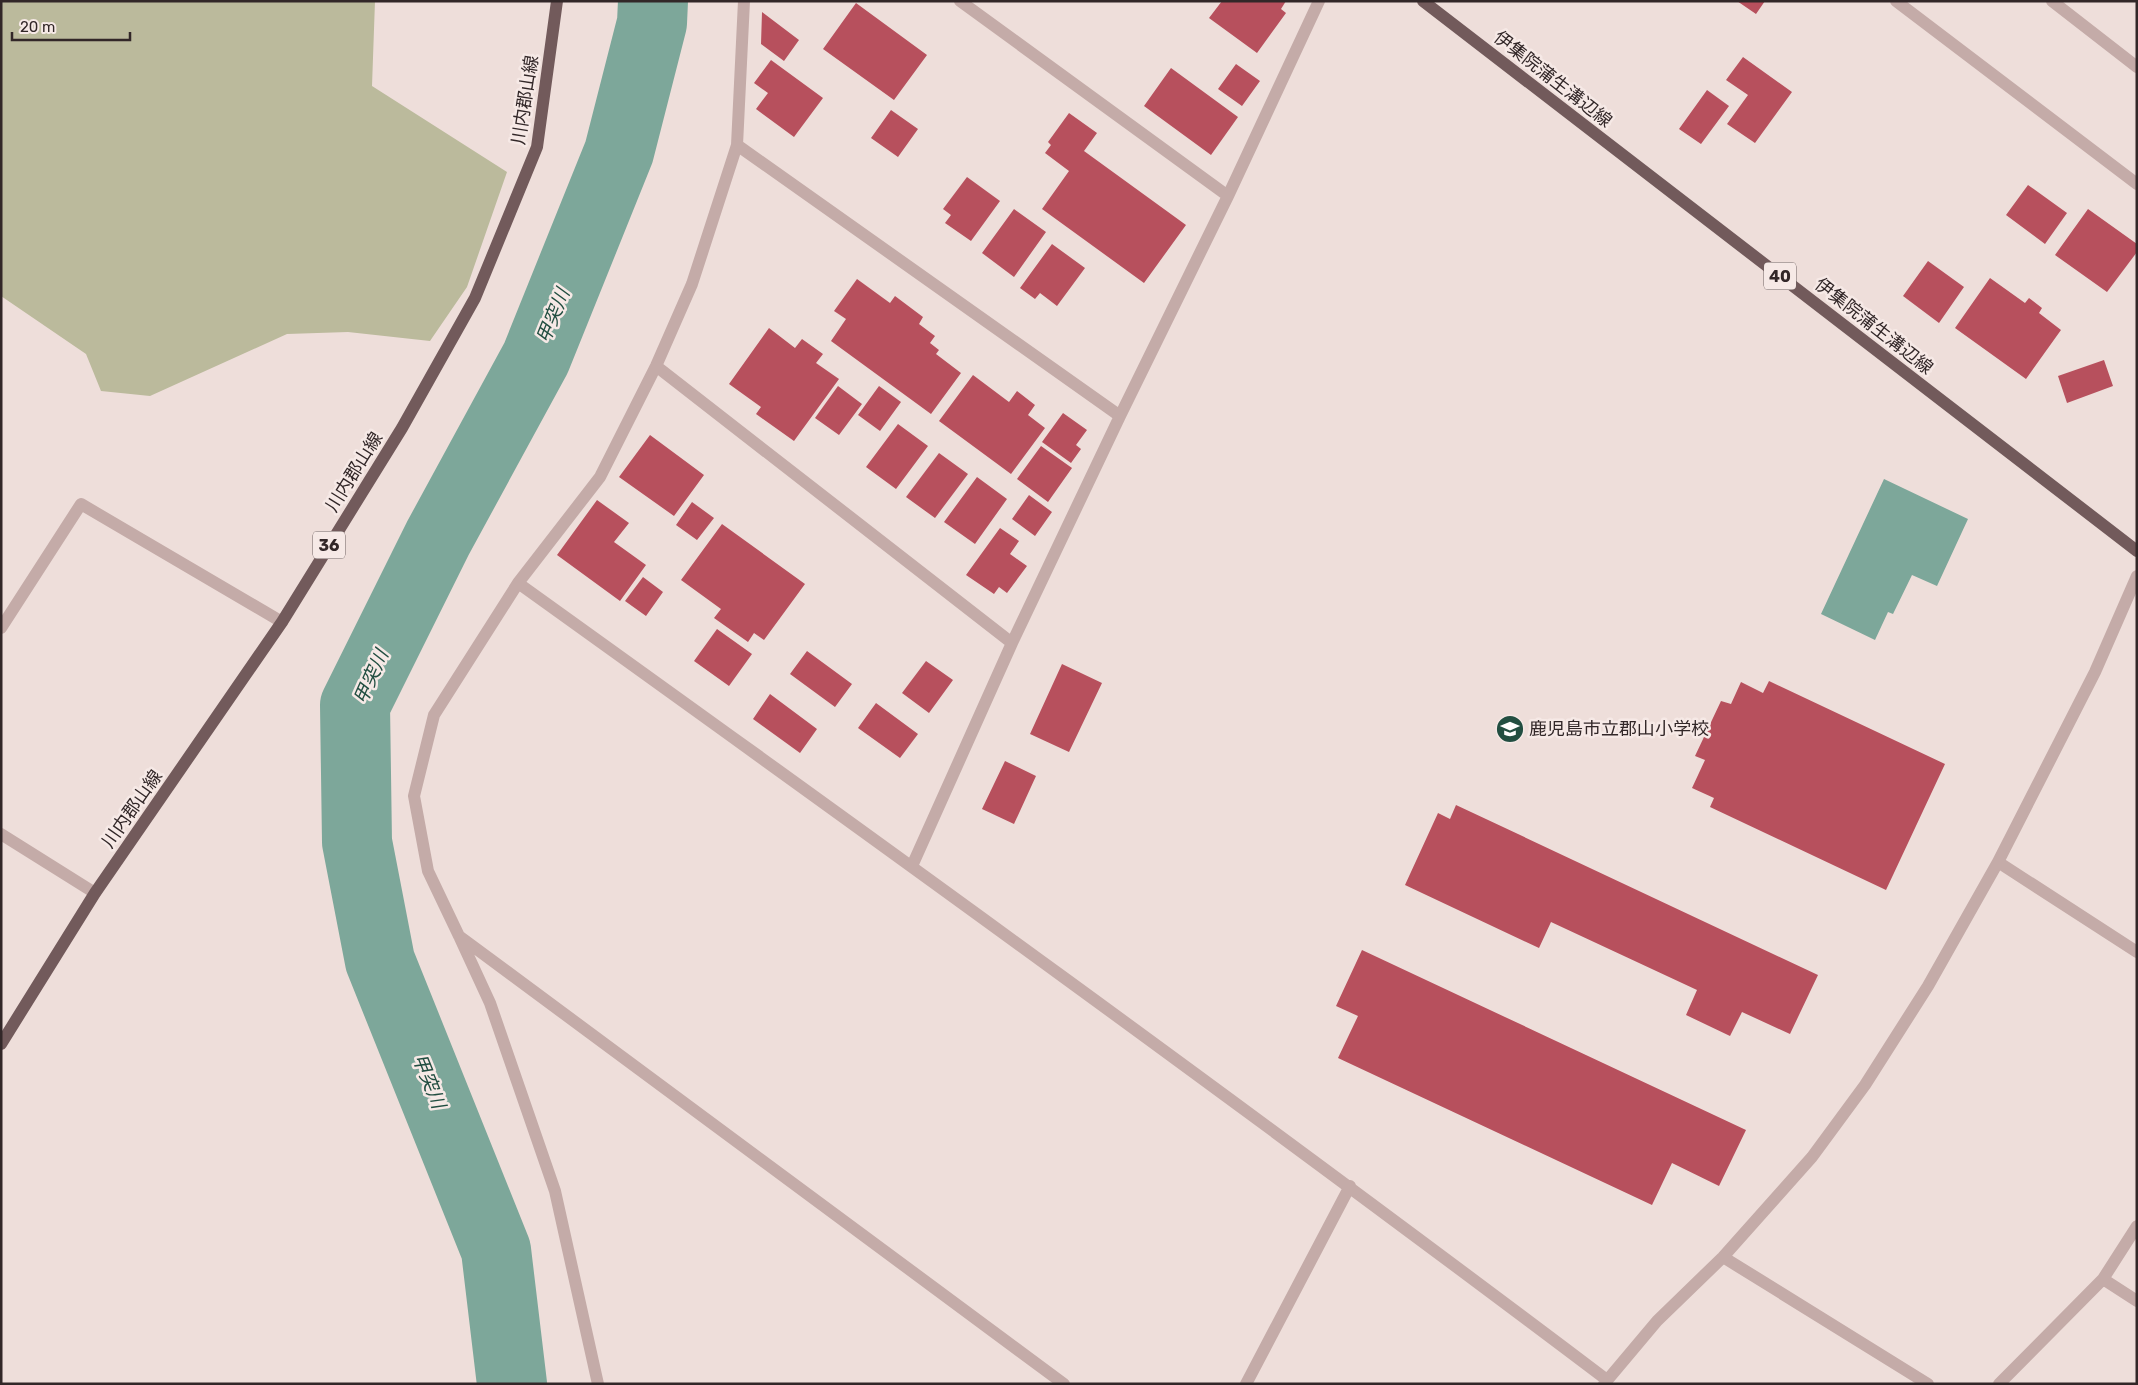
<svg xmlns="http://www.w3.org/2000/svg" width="2138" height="1385" font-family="Rubik,'Noto Sans JP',sans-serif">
<rect width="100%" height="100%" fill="#eededa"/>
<path fill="#bbba9c" d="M1 1H375L372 86 507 172 467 287 430 341 348 332 287 334 150 396 101 391 86 354 1 296Z"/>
<path fill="#7da79a" d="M1884 479 1968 519 1937 586 1912 575 1893 614 1888 612 1875 640 1821 614Z"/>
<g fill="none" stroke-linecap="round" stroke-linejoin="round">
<path stroke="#7da79a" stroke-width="70" d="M512 1384 496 1250 380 961 357 842 355 705 438 538 536 358 619 152 652 23 653 1"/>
</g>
<path fill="#b7505d" d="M1222 1H1286L1281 9 1286 13 1257 53 1209 18Z
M1737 1H1765L1756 14Z
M856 3 927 55 894 100 823 49Z
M762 12 799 40 784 61 761 44Z
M1743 57 1792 92 1755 143 1727 124 1748 95 1726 80Z
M771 60 823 98 794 137 756 109 768 93 754 83Z
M1236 64 1260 81 1242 106 1218 89Z
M1171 68 1238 117 1211 155 1144 106Z
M1707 90 1729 106 1701 144 1679 129Z
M891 110 918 129 898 157 871 138Z
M1069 113 1097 133 1084 151 1186 225 1144 283 1042 209 1069 171 1045 153 1051 145 1048 142Z
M967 177 1000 201 971 241 945 223 951 215 943 209Z
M2028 185 2067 213 2045 244 2006 215Z
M1014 209 1046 232 1014 277 982 253Z
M2088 209 2137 244V252L2107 292 2055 255Z
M1052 244 1085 268 1057 306 1040 293 1035 299 1020 288Z
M1928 261 1964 287 1939 323 1903 296Z
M1990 278 2025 303 2029 298 2042 308 2039 313 2061 330 2026 379 1955 328Z
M857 279 890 303 895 296 923 317 919 324 935 336 930 343 939 350 936 354 961 373 931 414 831 341 846 319 834 311Z
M769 328 795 348 802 339 823 354 816 363 839 379 794 441 756 414 761 407 729 384Z
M2104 360 2113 386 2067 403 2058 376Z
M973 375 1009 402 1017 391 1035 405 1028 415 1045 428 1011 474 939 421Z
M838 386 862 404 839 435 815 418Z
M879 386 901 402 880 431 858 415Z
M1063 413 1087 430 1076 445 1081 449 1071 463 1042 442Z
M898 424 928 446 896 489 866 467Z
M650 435 704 475 674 516 619 477Z
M1041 446 1072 468 1048 502 1017 479Z
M939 453 968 474 935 518 906 497Z
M977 477 1007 499 975 544 944 522Z
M1029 495 1052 512 1035 536 1012 519Z
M597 500 629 523 614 542 646 565 620 601 557 555Z
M692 502 714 518 697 540 676 525Z
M722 524 805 584 764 640 754 633 748 642 714 618 721 609 681 580Z
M1000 528 1019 541 1010 554 1027 566 1007 593 999 587 994 594 966 575Z
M643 577 663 592 646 616 625 601Z
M717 629 752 654 729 686 694 661Z
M807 651 852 684 835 707 790 674Z
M926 661 953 680 929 713 902 693Z
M1062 664 1102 683 1069 752 1030 734Z
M1769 681 1945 764 1886 890 1710 807 1714 798 1692 788 1705 760 1695 756 1721 701 1731 704 1741 682 1763 693Z
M770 694 817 729 800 753 753 719Z
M876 703 918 734 900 758 858 728Z
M1005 761 1036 776 1014 824 982 809Z
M1456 805 1818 975 1790 1034 1742 1012 1730 1036 1686 1015 1697 990 1551 922 1539 948 1405 885 1438 813 1450 819Z
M1362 950 1746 1130 1719 1186 1672 1163 1652 1205 1338 1058 1358 1016 1336 1006Z"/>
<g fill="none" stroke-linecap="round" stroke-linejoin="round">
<path stroke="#c4aba8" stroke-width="12" d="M744 1 737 145 1120 416
M960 1 1228 196
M1896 1 2137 184
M2052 1 2137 67
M737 145 692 284 656 366 600 477 518 583 434 715 414 796 428 871 459 936 1064 1384
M656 366 1012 643
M518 583C883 845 1248 1109 1607 1380
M1 628 81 504 282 622
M1 834 95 893
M1998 862 2137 952
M912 866 1012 643 1120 416 1228 196 1319 1
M460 938 490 1003 555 1191 598 1384
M2137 1226 2103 1279 2137 1301
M1723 1257 1928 1384
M1246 1384 1350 1186
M1604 1384 1657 1321 1723 1257 1812 1157 1865 1085 1928 986 1998 862 2095 672 2137 576
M1999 1384 2103 1279"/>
<path stroke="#725a5b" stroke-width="12" d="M1423 1 2137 551
M1 1044 95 893 282 622 402 428 475 298 537 147 557 1"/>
</g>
<defs>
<symbol id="school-disc" viewBox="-11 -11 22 22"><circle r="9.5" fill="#224e41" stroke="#f6e9e6"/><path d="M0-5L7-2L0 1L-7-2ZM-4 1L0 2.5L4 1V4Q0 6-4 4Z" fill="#fff"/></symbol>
</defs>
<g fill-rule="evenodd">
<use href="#school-disc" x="1494" y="713" width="32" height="32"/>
</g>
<g text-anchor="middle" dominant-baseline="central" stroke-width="5" stroke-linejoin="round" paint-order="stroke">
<g fill="#f6e9e6" stroke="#6d6161" stroke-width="1">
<rect x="1764" y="262.5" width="32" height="27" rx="4"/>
<rect x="313" y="531.5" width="32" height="27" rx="4"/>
</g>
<g font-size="16" font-weight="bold" fill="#322728">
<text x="1780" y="276">40</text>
<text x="329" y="545">36</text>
</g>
<g font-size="18" fill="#322728" stroke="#f6e9e6">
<text transform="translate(1553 79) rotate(38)">伊集院蒲生溝辺線</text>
<text transform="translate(525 100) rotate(-81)">川内郡山線</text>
<text transform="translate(1874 326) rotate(38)">伊集院蒲生溝辺線</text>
<text transform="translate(354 472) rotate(-58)">川内郡山線</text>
<text transform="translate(132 809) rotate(-55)">川内郡山線</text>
</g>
<g font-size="18" fill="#322728" stroke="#f6e9e6" text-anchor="start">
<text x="1529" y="729">鹿児島市立郡山小学校</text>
</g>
<g font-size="19" font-style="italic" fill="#224e41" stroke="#f6e9e6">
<text transform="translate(553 316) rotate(-68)">甲突川</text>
<text transform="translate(371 677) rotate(-66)">甲突川</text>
<text transform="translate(429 1081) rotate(68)">甲突川</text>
</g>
</g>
<rect width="2138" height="1385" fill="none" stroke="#322728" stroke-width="5"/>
<path d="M12 32v8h118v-8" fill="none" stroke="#322728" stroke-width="2.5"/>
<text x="20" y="32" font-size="15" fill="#322728" stroke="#f6e9e6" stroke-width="4" paint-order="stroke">20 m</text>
</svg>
